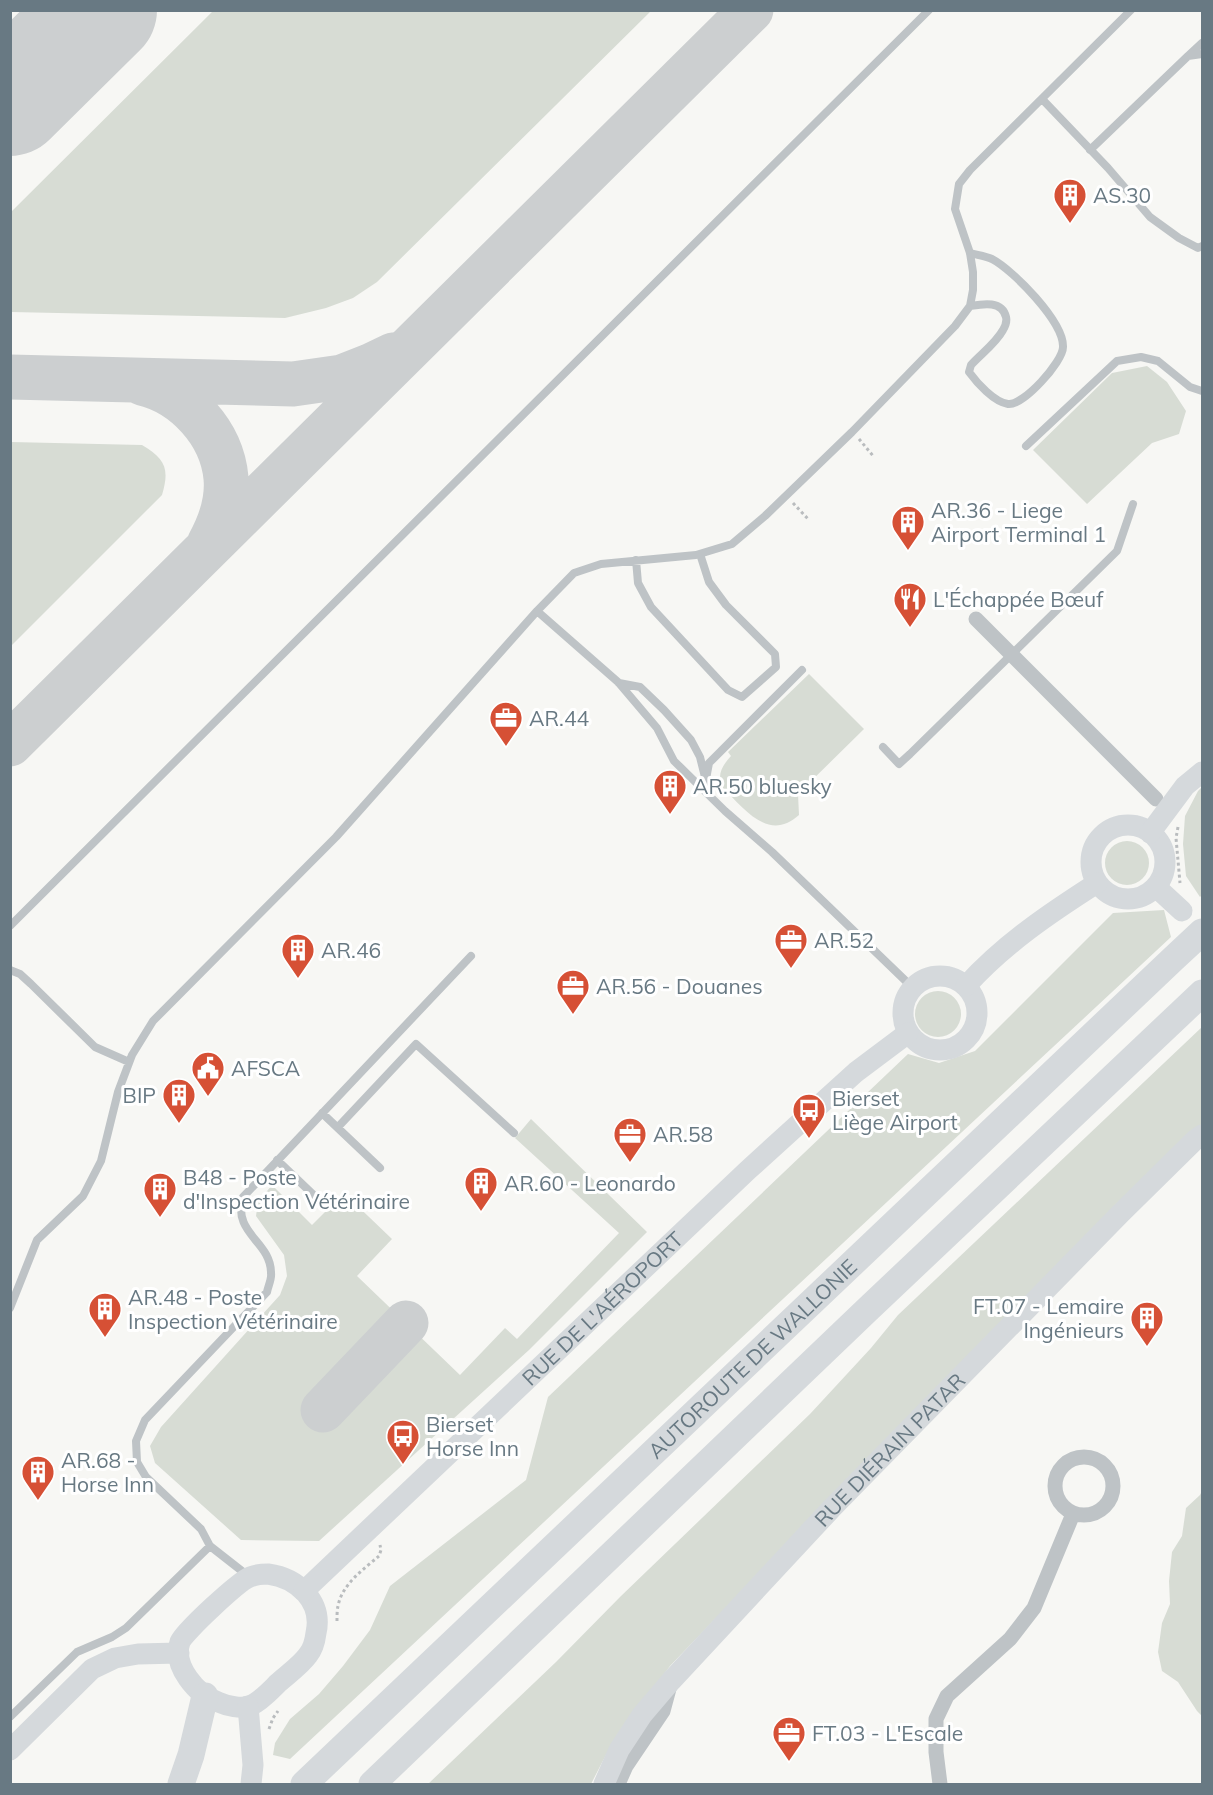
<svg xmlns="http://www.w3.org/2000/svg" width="1213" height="1795" font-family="Mulish,sans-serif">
<rect width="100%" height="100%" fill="#f7f7f4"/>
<path fill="#d7dcd4" d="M213 11V10L651 11 377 282 353 298 326 308 285 318 11 312V212Z
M1147 366 1167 382 1186 411 1179 434 1152 443 1087 504 1033 450 1112 373Z
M11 442 142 445C165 459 170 468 162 495L11 646Z
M809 674 864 729 798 794 799 815C768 843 744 808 722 787 717 774 722 766 731 756L728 752Z
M1202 787V895L1200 897 1186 876 1183 844 1185 816 1198 791Z
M1105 863a22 22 0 1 1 44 0a22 22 0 1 1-44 0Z
M1164 910 1171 937 290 1759 273 1755 275 1743 290 1719 319 1694 343 1666 370 1630 390 1586 526 1480 548 1397 908 1054 939 1063 975 1051 1113 913Z
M915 1014a23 23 0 1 1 46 0a23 23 0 1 1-46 0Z
M1202 1027V1124L1180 1141 926 1399 670 1666 611 1745 591 1784H428L556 1662 621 1596 810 1414 871 1348 898 1315Z
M531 1119 647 1232 529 1350 319 1541 241 1540 155 1463 150 1446 161 1427 280 1295 287 1276 284 1255 256 1216 258 1202 272 1185 312 1225 344 1193 392 1239 357 1276 460 1375 505 1328 517 1339 619 1233 515 1138Z
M1202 1491V1716L1197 1711 1178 1682 1162 1671 1158 1652 1162 1623 1170 1604 1169 1581 1172 1552 1182 1536 1186 1508 1200 1495Z"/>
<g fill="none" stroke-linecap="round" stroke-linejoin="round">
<path stroke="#cccfd0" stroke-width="45" d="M10 377 293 384 342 377 370 366 393 355
M142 383C185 393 222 433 226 478 228 501 220 524 209 544
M10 744 751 10
M323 1410 406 1323"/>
<path stroke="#cccfd0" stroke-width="112" d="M10 100 101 10"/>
<path stroke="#b9bcbe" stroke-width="3" stroke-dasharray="3 3" stroke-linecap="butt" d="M859 439 874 457
M793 503 809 520
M1178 827 1176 838 1180 883
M337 1621C337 1616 337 1610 338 1606 342 1584 364 1569 379 1556L381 1550 380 1545
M269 1729 273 1718 278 1711"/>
<path stroke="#bec3c6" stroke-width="8" d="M1188 56 1202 43
M1042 99 1108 168 1150 217 1179 238 1198 248 1202 246
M1090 150 1188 56 1202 54
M970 253C977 255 985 256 992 259 1013 270 1064 322 1063 347 1063 362 1023 406 1008 404 994 402 977 383 969 372L971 365C981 354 996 343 1003 330 1006 325 1007 321 1006 317 1002 300 982 304 970 306
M1026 446 1117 361 1141 357 1158 361 1190 387 1202 391
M636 560 638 583 651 607 728 690 742 697 776 667 775 654 726 605 709 582 700 554
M537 611 618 682 657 728 674 761 725 811 772 852 912 987
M619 683 640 687 664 710 691 740 700 757 705 777
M883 747 899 764 910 754 1117 551 1133 504
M710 794 706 779 709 763 802 670
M10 926 929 10
M10 970 20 974 31 984 95 1047 129 1062
M322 1113 380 1168
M338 1127 416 1044 514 1133
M277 1160 324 1205
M10 1308 37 1240 83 1196 101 1161 118 1092 132 1055 153 1021 336 837 537 611 574 573 601 564 696 555 732 544 765 516 852 432 955 326 970 306 973 290V272L970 253 955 209 959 184 970 170 1131 10
M247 1575 210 1546 201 1529 146 1477 137 1462 136 1441 145 1420 267 1292C268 1286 272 1279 271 1273 271 1241 232 1234 243 1197L471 956
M10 1717 77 1652 112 1637 126 1628 210 1546"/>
<path stroke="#bec3c6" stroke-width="15" d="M976 619 1156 799
M1055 1486a29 29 0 1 1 58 0a29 29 0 1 1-58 0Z
M618 1784 626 1766 663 1711 670 1685
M940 1784 936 1752V1719L947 1696 1010 1639 1034 1608 1073 1514"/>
<g stroke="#d5d9dc" stroke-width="21">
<circle cx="1128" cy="862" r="37"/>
<path d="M1150 833 1185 786 1202 772"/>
<path d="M1156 887 1182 911"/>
<circle cx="940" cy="1013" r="37"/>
<path d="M966 986C1004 944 1050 913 1097 883"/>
<path d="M268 1574C298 1578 323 1602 316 1633 315 1641 313 1649 308 1655 301 1665 288 1674 278 1683 270 1691 261 1701 250 1706 241 1709 227 1706 218 1702 197 1695 172 1666 180 1642 184 1632 239 1581 250 1577 255 1575 262 1574 268 1574Z"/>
<path id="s1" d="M304 1591 748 1170 856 1072 908 1033"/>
<path d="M248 1706 253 1765 251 1784"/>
<path d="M10 1750 92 1669 115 1658 138 1654 179 1653"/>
<path id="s2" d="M604 1784 619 1750 642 1715 671 1681 831 1509 1120 1214 1194 1141 1202 1135"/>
</g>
<g stroke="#d5d9dc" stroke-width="27">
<path d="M181 1784 191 1755 205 1696"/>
<path id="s3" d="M304 1784 1173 959 1202 932"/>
<path d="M372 1784 867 1310 1202 993"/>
</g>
</g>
<defs>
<symbol id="building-pin" viewBox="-11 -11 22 30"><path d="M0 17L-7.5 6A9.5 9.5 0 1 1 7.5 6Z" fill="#d65035" stroke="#fff"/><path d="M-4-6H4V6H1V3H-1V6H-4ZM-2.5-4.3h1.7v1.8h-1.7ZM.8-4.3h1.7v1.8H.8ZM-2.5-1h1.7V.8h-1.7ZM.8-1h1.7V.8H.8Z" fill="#fff"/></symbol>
<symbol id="restaurant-pin" viewBox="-11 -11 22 30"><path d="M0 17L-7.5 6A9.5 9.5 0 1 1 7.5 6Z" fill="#d65035" stroke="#fff"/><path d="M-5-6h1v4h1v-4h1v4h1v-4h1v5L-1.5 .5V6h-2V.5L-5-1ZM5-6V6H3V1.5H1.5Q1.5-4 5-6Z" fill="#fff"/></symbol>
<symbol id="office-pin" viewBox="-11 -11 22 30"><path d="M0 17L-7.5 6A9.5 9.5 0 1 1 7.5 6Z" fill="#d65035" stroke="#fff"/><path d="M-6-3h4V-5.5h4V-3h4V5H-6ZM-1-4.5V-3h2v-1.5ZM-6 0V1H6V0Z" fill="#fff"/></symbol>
<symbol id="civic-pin" viewBox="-11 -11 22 30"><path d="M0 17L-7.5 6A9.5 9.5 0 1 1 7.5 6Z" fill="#d65035" stroke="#fff"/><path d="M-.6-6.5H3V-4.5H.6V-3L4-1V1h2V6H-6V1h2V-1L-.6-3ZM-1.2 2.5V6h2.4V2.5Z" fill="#fff"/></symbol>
<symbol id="bus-pin" viewBox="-11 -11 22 30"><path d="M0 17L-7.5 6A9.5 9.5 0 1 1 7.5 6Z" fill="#d65035" stroke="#fff"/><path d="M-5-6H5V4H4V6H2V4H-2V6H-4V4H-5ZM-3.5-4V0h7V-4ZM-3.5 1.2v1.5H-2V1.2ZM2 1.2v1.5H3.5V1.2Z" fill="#fff"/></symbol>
</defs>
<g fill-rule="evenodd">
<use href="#building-pin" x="1051" y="176" width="38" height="52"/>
<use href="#building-pin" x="889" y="503" width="38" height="52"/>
<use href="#restaurant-pin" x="891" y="580" width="38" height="52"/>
<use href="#office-pin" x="487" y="699" width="38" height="52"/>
<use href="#building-pin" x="651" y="767" width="38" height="52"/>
<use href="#office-pin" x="772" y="921" width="38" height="52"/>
<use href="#building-pin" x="279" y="931" width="38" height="52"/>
<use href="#office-pin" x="554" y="967" width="38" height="52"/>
<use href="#civic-pin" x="189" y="1049" width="38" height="52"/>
<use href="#building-pin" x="160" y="1076" width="38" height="52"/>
<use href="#bus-pin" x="790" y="1091" width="38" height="52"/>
<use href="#office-pin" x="611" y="1115" width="38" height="52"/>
<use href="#building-pin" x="462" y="1164" width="38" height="52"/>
<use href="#building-pin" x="141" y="1170" width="38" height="52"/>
<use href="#building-pin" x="86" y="1290" width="38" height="52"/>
<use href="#building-pin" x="1128" y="1299" width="38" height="52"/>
<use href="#bus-pin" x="384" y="1417" width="38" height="52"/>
<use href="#building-pin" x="19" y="1453" width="38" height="52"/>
<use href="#office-pin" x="770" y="1714" width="38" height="52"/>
</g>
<g text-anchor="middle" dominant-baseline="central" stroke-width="6" stroke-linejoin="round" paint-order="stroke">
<g font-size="21" fill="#687983" stroke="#fff" text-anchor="start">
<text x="1093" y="195">AS.30</text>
<text x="931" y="510">AR.36 - Liege<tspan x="931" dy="24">Airport Terminal 1</tspan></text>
<text x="933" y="599">L'Échappée Bœuf</text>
<text x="529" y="718">AR.44</text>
<text x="693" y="786">AR.50 bluesky</text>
<text x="814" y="940">AR.52</text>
<text x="321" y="950">AR.46</text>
<text x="596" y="986">AR.56 - Douanes</text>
<text x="231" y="1068">AFSCA</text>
<text x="156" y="1095" text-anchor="end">BIP</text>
<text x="832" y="1098">Bierset<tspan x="832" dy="24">Liège Airport</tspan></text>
<text x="653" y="1134">AR.58</text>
<text x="183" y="1177">B48 - Poste<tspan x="183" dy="24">d'Inspection Vétérinaire</tspan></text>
<text x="504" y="1183">AR.60 - Leonardo</text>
<text x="128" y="1297">AR.48 - Poste<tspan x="128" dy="24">Inspection Vétérinaire</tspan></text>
<text x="1124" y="1306" text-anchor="end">FT.07 - Lemaire<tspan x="1124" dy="24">Ingénieurs</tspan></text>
<text x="426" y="1424">Bierset<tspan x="426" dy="24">Horse Inn</tspan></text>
<text x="61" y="1460">AR.68 -<tspan x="61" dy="24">Horse Inn</tspan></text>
<text x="812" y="1733">FT.03 - L'Escale</text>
</g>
<g font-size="21" fill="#687983" stroke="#fff">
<text stroke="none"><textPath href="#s1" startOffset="411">RUE DE L'AÉROPORT</textPath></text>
<text stroke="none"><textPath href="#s3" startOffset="618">AUTOROUTE DE WALLONIE</textPath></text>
<text stroke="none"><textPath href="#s2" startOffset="442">RUE DIÉRAIN PATAR</textPath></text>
</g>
</g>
<rect width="1213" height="1795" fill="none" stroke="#687983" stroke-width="24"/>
</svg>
